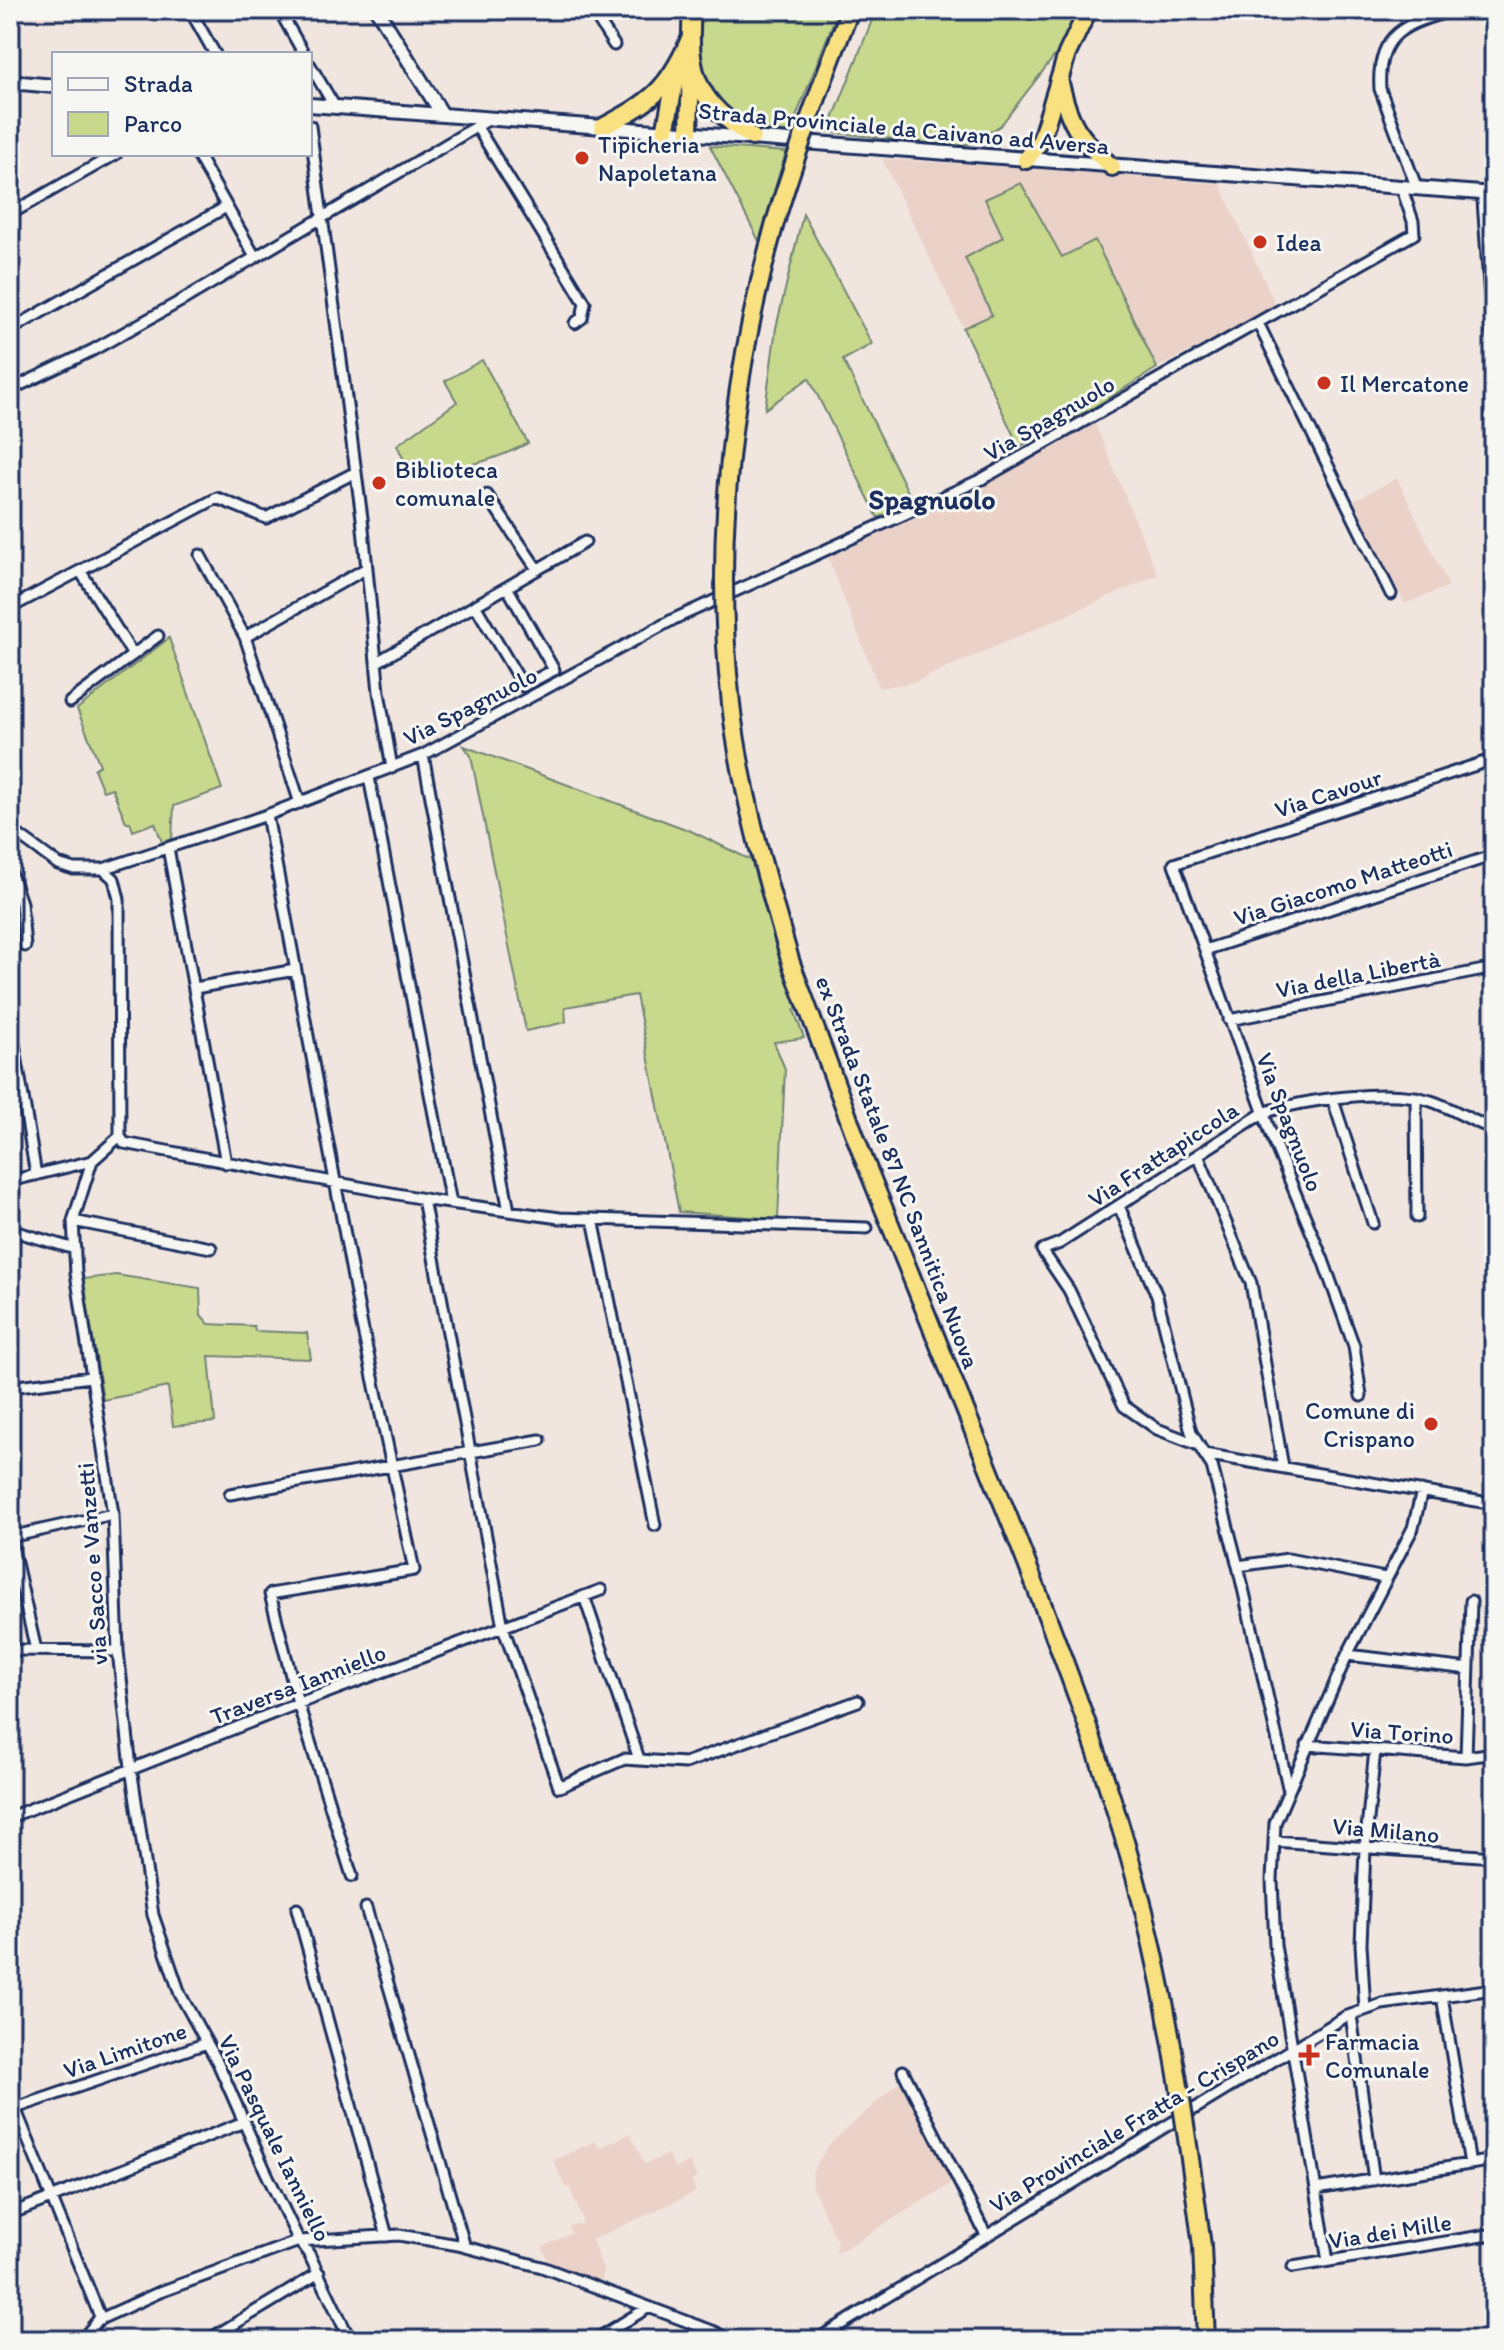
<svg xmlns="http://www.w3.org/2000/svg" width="1504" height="2350" font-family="Itim,sans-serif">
<rect width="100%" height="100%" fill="#f1e6df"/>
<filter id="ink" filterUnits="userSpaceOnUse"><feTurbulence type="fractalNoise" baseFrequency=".0125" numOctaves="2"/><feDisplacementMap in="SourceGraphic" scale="16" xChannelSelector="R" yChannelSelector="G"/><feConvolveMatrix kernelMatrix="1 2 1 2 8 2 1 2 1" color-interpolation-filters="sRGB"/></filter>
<g filter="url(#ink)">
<path fill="#ebd2c9" d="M882 159 1062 170 1220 184 1277 307 1157 368 1095 241 1062 257 1004 237 965 258 993 315 963 328Z
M1095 423 1158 575 915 682 879 688 828 558 939 507 1036 457Z
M1397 478 1449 586 1405 604 1353 501Z
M902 2080 954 2182 836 2254 837 2242 812 2186 813 2170 829 2144Z
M630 2134 645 2164 668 2154 675 2168 690 2162 697 2178 692 2181 696 2192 592 2240 604 2272 601 2283 546 2264 547 2259 542 2247 572 2233 569 2227 578 2223 580 2226 583 2220 569 2187 566 2188 553 2160 596 2141 599 2148Z"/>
<path fill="#c8d88c" stroke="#728475" stroke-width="2" d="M700 10H838L790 132 765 131 733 121 700 78Z
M876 10H1080L1070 36 1001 125 973 143 956 146 828 132Z
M710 146 786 152 759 241Z
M1021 183 1062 257 1095 240 1157 368 1091 409 1019 447 963 328 992 315 965 258 1003 237 985 199Z
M803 214 872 344 843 360 913 502 878 518 809 378 765 409 776 328Z
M482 360 528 443C493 462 449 473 408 469L397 445 457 402 445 381Z
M169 638 222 789 174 806 172 839 162 842 155 823 133 831 130 822H126L112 788 103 791 94 769 100 765 77 709Z
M464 746 691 831 751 860 798 1008 794 1010 804 1038 774 1042 785 1069 778 1219 679 1212 636 995 565 1007 566 1022 526 1031 471 756Z
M116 1275 200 1288 201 1315 209 1324 254 1326 255 1331 307 1333 311 1359 209 1356 215 1422 173 1426 168 1387 103 1400 83 1279Z"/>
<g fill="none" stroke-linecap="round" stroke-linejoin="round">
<defs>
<path id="street" d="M190 10 215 54
M279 10 304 54
M592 10 614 45
M310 65 335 107
M310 126 362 518 379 692 392 768
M477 127 585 303 582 318 575 323
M197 154 255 257
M1416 186 1380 89C1376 31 1408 23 1455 10
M10 214 116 154
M1258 323 1391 594
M10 330 226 207
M10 390 93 350 181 301 491 118
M487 495 537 569
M200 555 245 637 300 803
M81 572 133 655
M475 605 523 686 554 670 507 587
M10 608 217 498 266 518 356 472
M245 637 367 568
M377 662 585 542
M70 702 158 636
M423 755 509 1211
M369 777 451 1203
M267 815 361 1321 414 1570 270 1594 298 1703 352 1876
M10 829 58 864 74 869H103L267 815 423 755 674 619 982 479 1414 234 1413 221 1401 186
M168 848 226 1163
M103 869 114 879 119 899 120 1136 124 1143 435 1201 560 1218 867 1228
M10 871 21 903 25 946
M1205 950 1494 855
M195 988 295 970
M1229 1020 1494 968
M12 1031 36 1175
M1416 1097 1417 1217
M1333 1100 1373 1223
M120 1136 92 1161 73 1221 76 1273 113 1514 118 1651 131 1768 153 1915 180 1994 218 2063 265 2170 299 2241 309 2254 350 2340
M1198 1155 1251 1283 1283 1467
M10 1181 92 1161
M423 1199 503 1627 559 1787 624 1759 685 1763 858 1701
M1119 1206 1157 1296 1191 1432 1204 1454 1494 1504
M593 1219 655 1525
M73 1221 211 1248
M10 1230 75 1249
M10 1387 91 1377
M1361 1396 1354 1346 1323 1260 1274 1142 1174 864 1494 759
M1196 1444 1157 1429 1124 1406 1069 1290 1042 1250 1060 1243 1263 1113C1303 1100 1391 1087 1431 1101 1453 1108 1472 1122 1494 1129
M1204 1454 1212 1466 1238 1566 1288 1787
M230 1494 540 1440
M1238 1566 1288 1559 1385 1578
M584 1596 639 1759
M10 1650 118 1651
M36 1650 10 1537 113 1514
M1347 1655 1469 1669
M1307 1745 1466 1757 1494 1753
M1466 1757 1471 1601
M10 1817 286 1708 601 1590
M1274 1841 1494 1857
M366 1908 465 2247
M297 1909 387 2236
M1442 1996 1470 2164
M1365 2010 1361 1944 1365 1849 1375 1750
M1351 2015 1374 2180
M903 2071 986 2235
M15 2108 101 2319
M10 2110 207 2043
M1316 2189 1494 2160
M10 2214 244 2122
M1328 2261 1275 1945 1272 1880 1275 1823 1347 1655 1413 1528 1422 1491
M1293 2267 1494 2234
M82 2340 98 2320 160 2292 299 2241 399 2235 458 2245 542 2267 715 2332 729 2340
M208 2340 319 2273
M595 2340 649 2307
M816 2340 1345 2017 1382 2004 1494 1989"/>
<path id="secondary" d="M377 10 442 114
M10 82 54 86
M310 105 1494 194
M1484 193 1494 334"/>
<path id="highway" d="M692 10C687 75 697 102 752 137
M1059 79C1069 124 1078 137 1112 167
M823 81 850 10
M603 127C650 102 667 91 689 41
M665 132 677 71
M689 132 691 70
M1026 160 1041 140 1067 54 1088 10
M791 963 863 1157 1014 1531
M1202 2246 1206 2340"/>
</defs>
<use href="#street" stroke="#1b2f5e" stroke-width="15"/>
<use href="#secondary" stroke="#1b2f5e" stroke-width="18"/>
<use href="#highway" stroke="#1b2f5e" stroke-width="22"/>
<use href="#street" stroke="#f6f6f2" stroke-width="9"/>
<use href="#secondary" stroke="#f6f6f2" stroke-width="12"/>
<use href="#highway" stroke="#f9e181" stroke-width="16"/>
<defs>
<path id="highway-bridge" d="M791 963C766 878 741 792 731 704 713 545 731 384 773 230 787 180 805 131 823 81
M1014 1531C1063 1656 1111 1780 1144 1911 1171 2021 1187 2133 1202 2246"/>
</defs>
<use href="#highway-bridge" stroke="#1b2f5e" stroke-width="22" stroke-linecap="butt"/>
<use href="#highway-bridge" stroke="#f9e181" stroke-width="16"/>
</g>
</g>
<g fill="#c8321e" stroke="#f6f6f2" stroke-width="3">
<circle cx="582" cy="158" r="8"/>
<circle cx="1260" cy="242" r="8"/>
<circle cx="1324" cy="383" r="8"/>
<circle cx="379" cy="483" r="8"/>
<circle cx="1431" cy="1424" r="8"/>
<path d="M1305 2043h8v8h8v8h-8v8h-8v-8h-8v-8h8z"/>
</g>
<g text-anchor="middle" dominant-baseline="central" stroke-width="6" stroke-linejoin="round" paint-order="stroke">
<g font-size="24" fill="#1b2f5e" stroke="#f6f6f2">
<text transform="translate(904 128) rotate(5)">Strada Provinciale da Caivano ad Aversa</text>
<text transform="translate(1049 418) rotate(-30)">Via Spagnuolo</text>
<text transform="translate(470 706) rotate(-27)">Via Spagnuolo</text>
<text transform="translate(1328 793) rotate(-18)">Via Cavour</text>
<text transform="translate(1343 883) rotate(-18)">Via Giacomo Matteotti</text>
<text transform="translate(1358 974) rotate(-11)">Via della Libertà</text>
<text transform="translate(1290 1122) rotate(69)">Via Spagnuolo</text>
<text transform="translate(1163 1154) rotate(-33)">Via Frattapiccola</text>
<text transform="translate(898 1172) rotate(69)">ex Strada Statale 87 NC Sannitica Nuova</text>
<text transform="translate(92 1564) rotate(-94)">via Sacco e Vanzetti</text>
<text transform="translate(298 1684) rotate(-21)">Traversa Ianniello</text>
<text transform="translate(1402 1732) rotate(4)">Via Torino</text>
<text transform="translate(1386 1830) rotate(5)">Via Milano</text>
<text transform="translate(125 2050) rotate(-19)">Via Limitone</text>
<text transform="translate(1134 2121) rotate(-31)">Via Provinciale Fratta - Crispano</text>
<text transform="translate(275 2138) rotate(64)">Via Pasquale Ianniello</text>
<text transform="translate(1390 2231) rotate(-9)">Via dei Mille</text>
</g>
<g font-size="24" fill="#1b2f5e" stroke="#f6f6f2" text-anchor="start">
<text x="598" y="144">Tipicheria<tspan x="598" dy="28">Napoletana</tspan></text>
<text x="1276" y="242">Idea</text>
<text x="1340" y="383">Il Mercatone</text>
<text x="395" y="469">Biblioteca<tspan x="395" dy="28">comunale</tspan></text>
<text x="1415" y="1410" text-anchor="end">Comune di<tspan x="1415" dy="28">Crispano</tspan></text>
<text x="1325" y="2041">Farmacia<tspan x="1325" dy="28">Comunale</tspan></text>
</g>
<g font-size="28" font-weight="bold" fill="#1b2f5e" stroke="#f6f6f2">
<text x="932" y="499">Spagnuolo</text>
</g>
</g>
<rect width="1504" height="2350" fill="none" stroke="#f6f6f2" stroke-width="40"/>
<rect x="20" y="20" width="1464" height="2310" fill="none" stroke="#1b2f5e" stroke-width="3" filter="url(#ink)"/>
<rect x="52" y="52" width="260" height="104" fill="#f6f6f2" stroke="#9ea6b7" stroke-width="2"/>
<rect x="68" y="78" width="40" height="12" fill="#f6f6f2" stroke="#9ea6b7" stroke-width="2"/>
<text x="124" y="92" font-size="24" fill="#1b2f5e">Strada</text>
<rect x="68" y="112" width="40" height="24" fill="#c8d88c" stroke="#9ea6b7" stroke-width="2"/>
<text x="124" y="132" font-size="24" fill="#1b2f5e">Parco</text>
</svg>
